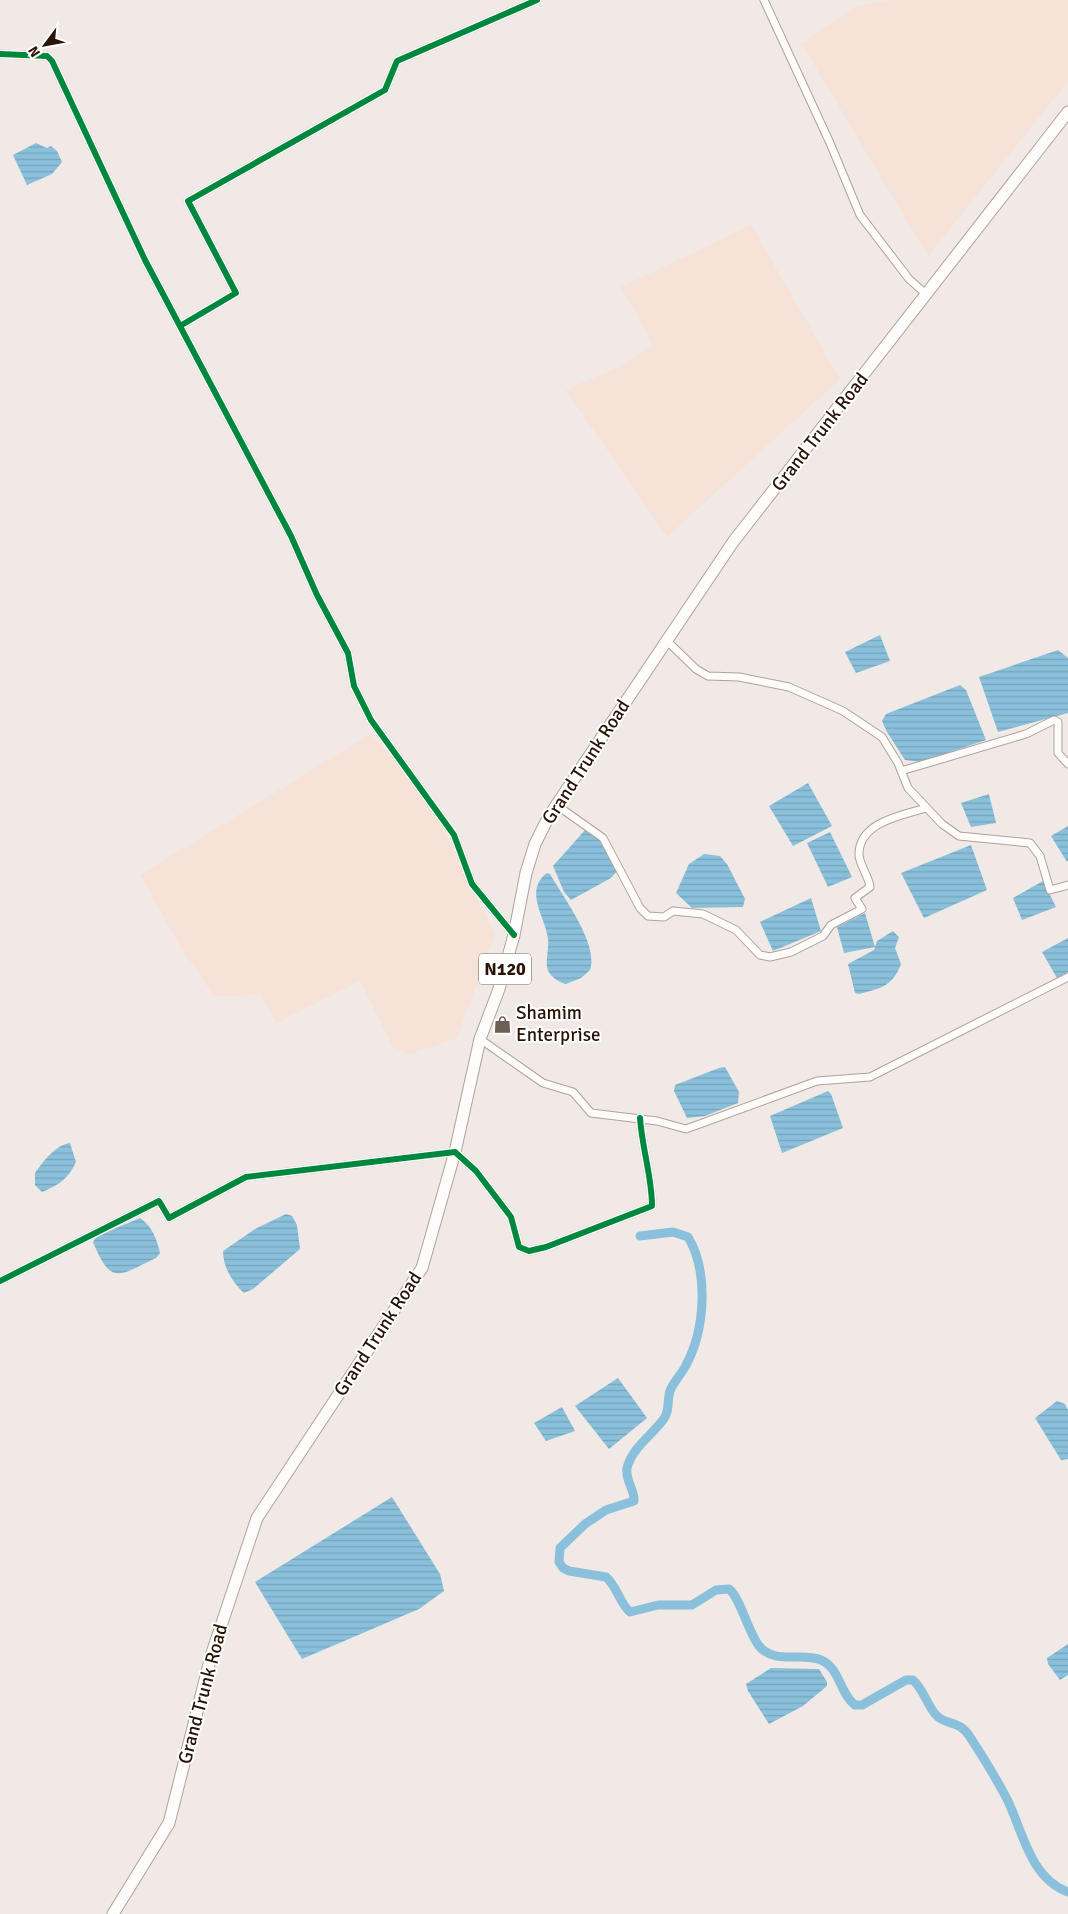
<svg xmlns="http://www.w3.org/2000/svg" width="1068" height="1914" font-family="Signika,sans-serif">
<defs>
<pattern id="water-rules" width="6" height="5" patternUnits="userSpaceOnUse" patternTransform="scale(1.25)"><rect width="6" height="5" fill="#8ac0db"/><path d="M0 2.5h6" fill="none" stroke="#77a4ba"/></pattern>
</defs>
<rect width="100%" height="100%" fill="#f0e9e5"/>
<path fill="#f6e2d7" d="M889 0H1068V81L928 256 802 44 854 7Z
M751 225 840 379 667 537 566 390 616 368 654 346 621 287Z
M371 734 403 770 435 814 495 934 457 1038 409 1054 393 1047 360 981 276 1023 261 995 214 996 180 946 140 875Z"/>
<path fill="url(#water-rules)" d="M36 143 47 148 51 146 57 151 62 162 52 174 27 185 13 155Z
M880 635 890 661 856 673 845 652Z
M1058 650 1068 658V713L998 732 979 677Z
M960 685 966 690 986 740 921 762 905 760 887 732 882 721 886 714Z
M808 783 832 826 793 846 769 806Z
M989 794 996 823 971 827 961 803Z
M1068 826V861L1067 862 1051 836Z
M585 830C603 836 610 854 617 871L611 878 571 900 564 892 553 866Z
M830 832 852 877 828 887 807 843Z
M971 845 987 890 924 918 901 873Z
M704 854 720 856 727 864 745 899 743 907 692 908 676 893 689 864Z
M547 873 550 874C563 897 599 944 590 970L581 978 566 984C559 983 548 975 547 967 546 958 549 948 548 939 546 918 523 891 547 873Z
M1043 881 1056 907 1022 920 1013 898Z
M811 898 821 931 773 951 760 922Z
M865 913 875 947 844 953 837 927Z
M893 931 899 937 895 948 901 964C892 987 881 988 859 994L855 993 848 964 874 950 877 941Z
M1068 938V972L1057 978 1042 952Z
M725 1067 739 1092 738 1103 705 1116 687 1118 674 1091 675 1085 719 1068Z
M828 1091 831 1094 843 1128 782 1153 770 1116Z
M70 1143 76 1162C68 1179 59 1185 42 1192L35 1185V1173C43 1162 55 1145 70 1143Z
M286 1214 292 1216 297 1225 300 1249 253 1289 244 1293C232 1282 223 1267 223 1251L255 1229Z
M140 1218C152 1226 157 1239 160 1253L156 1258C118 1276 111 1286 93 1242L97 1236Z
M618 1378 647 1418 609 1449 575 1406Z
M1057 1401 1065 1404 1068 1410V1459L1061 1460 1035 1418Z
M562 1407 575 1431 546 1441 534 1423Z
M392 1497 440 1574 444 1591 419 1609 302 1659 255 1582Z
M1068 1644V1675L1060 1680 1048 1664 1047 1658Z
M771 1668 819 1669 827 1682V1686L803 1706 769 1724 748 1691 746 1684Z"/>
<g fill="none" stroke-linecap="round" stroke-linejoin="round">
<path stroke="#8ac0db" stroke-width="9" d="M640 1236 673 1232 688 1237C709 1272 705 1330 686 1365 682 1374 673 1382 670 1391 667 1400 670 1412 663 1420 651 1436 632 1448 627 1468 625 1481 635 1490 634 1501L606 1510 585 1524 560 1548 559 1562 563 1568 569 1571 606 1577C617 1586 620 1604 630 1612L658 1605H692L716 1590 729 1589C740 1597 748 1632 759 1646 775 1665 801 1652 821 1660 840 1668 840 1694 855 1705H862L906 1680H913C924 1690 927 1705 936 1715 946 1726 959 1719 970 1737 983 1757 996 1778 1007 1799 1023 1832 1030 1878 1068 1892"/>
<defs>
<path id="minor" d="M764 0 830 143 860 215 909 279 927 295
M0 54 47 56 52 61 145 260 291 536 317 595 348 653 354 686 371 720 454 835 472 884 514 935
M180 326 236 293 188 201 385 90 397 61 537 0
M666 640 696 669 708 676 739 677 789 687 843 711 882 737 898 763 908 788 942 824 959 836 1030 843 1040 856 1050 890 1068 885
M901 771 1026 734 1054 720 1058 722V753L1068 764
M555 804 603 838 640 908 648 916 664 917 673 911 703 914 736 930 760 955 770 957 791 952 823 936 831 925 862 909 855 898 870 887C869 876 859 865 859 854 859 822 903 815 926 808
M480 1039 543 1083 573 1092 591 1113 657 1121 686 1129 817 1081 870 1077 1068 977
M0 1281 159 1201 169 1218 246 1177 455 1152 476 1171 511 1217 519 1247 529 1251 546 1247 652 1206C652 1177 642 1148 640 1118"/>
<path id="trunk" d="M113 1914 169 1823 211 1656 257 1518 422 1268 455 1152 480 1039 499 989 514 935 526 873 535 844 549 816 733 542 1068 112"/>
</defs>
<use href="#minor" stroke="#b0a299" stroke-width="9"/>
<use href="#trunk" stroke="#b0a299" stroke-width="13"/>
<use href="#minor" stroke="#fdfcfb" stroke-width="7"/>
<use href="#trunk" stroke="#fdfcfb" stroke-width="11"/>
<defs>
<path id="cycleway" d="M0 54 47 56 52 61 145 260 291 536 317 595 348 653 354 686 371 720 454 835 472 884 514 935
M180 326 236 293 188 201 385 90 397 61 537 0
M0 1281 159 1201 169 1218 246 1177 455 1152 476 1171 511 1217 519 1247 529 1251 546 1247 652 1206C652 1177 642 1148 640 1118"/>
</defs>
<use href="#cycleway" stroke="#fff" stroke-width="9"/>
<use href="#cycleway" stroke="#00873e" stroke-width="6"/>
</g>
<defs>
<symbol id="shop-bare" viewBox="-9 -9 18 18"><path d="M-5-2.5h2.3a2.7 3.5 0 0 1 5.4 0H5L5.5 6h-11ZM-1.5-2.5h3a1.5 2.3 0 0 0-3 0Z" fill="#6f5e53" stroke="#fff" stroke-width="2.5" paint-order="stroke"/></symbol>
</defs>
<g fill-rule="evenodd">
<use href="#shop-bare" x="490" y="1012" width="25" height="25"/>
</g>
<g text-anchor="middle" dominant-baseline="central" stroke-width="4" stroke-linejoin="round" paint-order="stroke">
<rect fill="#fff" stroke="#6a5a4f" stroke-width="1" x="479" y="953.5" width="52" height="31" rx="4"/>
<g font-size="18" font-weight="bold" fill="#2a1304">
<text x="505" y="969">N120</text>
</g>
<g font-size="19" fill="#2a1304" stroke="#fff">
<text transform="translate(820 432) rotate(-52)">Grand Trunk Road</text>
<text transform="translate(586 762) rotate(-57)">Grand Trunk Road</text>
<text transform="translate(378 1334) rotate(-57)">Grand Trunk Road</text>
<text transform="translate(203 1694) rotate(-75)">Grand Trunk Road</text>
</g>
<g font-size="19" fill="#2a1304" stroke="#fff" text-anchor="start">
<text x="516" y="1013">Shamim<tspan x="516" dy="22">Enterprise</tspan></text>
</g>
</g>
<g transform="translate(45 45) rotate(238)" stroke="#ffffff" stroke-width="4" paint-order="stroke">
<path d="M0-4L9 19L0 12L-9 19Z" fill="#2a1304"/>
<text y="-8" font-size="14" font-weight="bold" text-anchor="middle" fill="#2a1304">N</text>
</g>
</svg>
